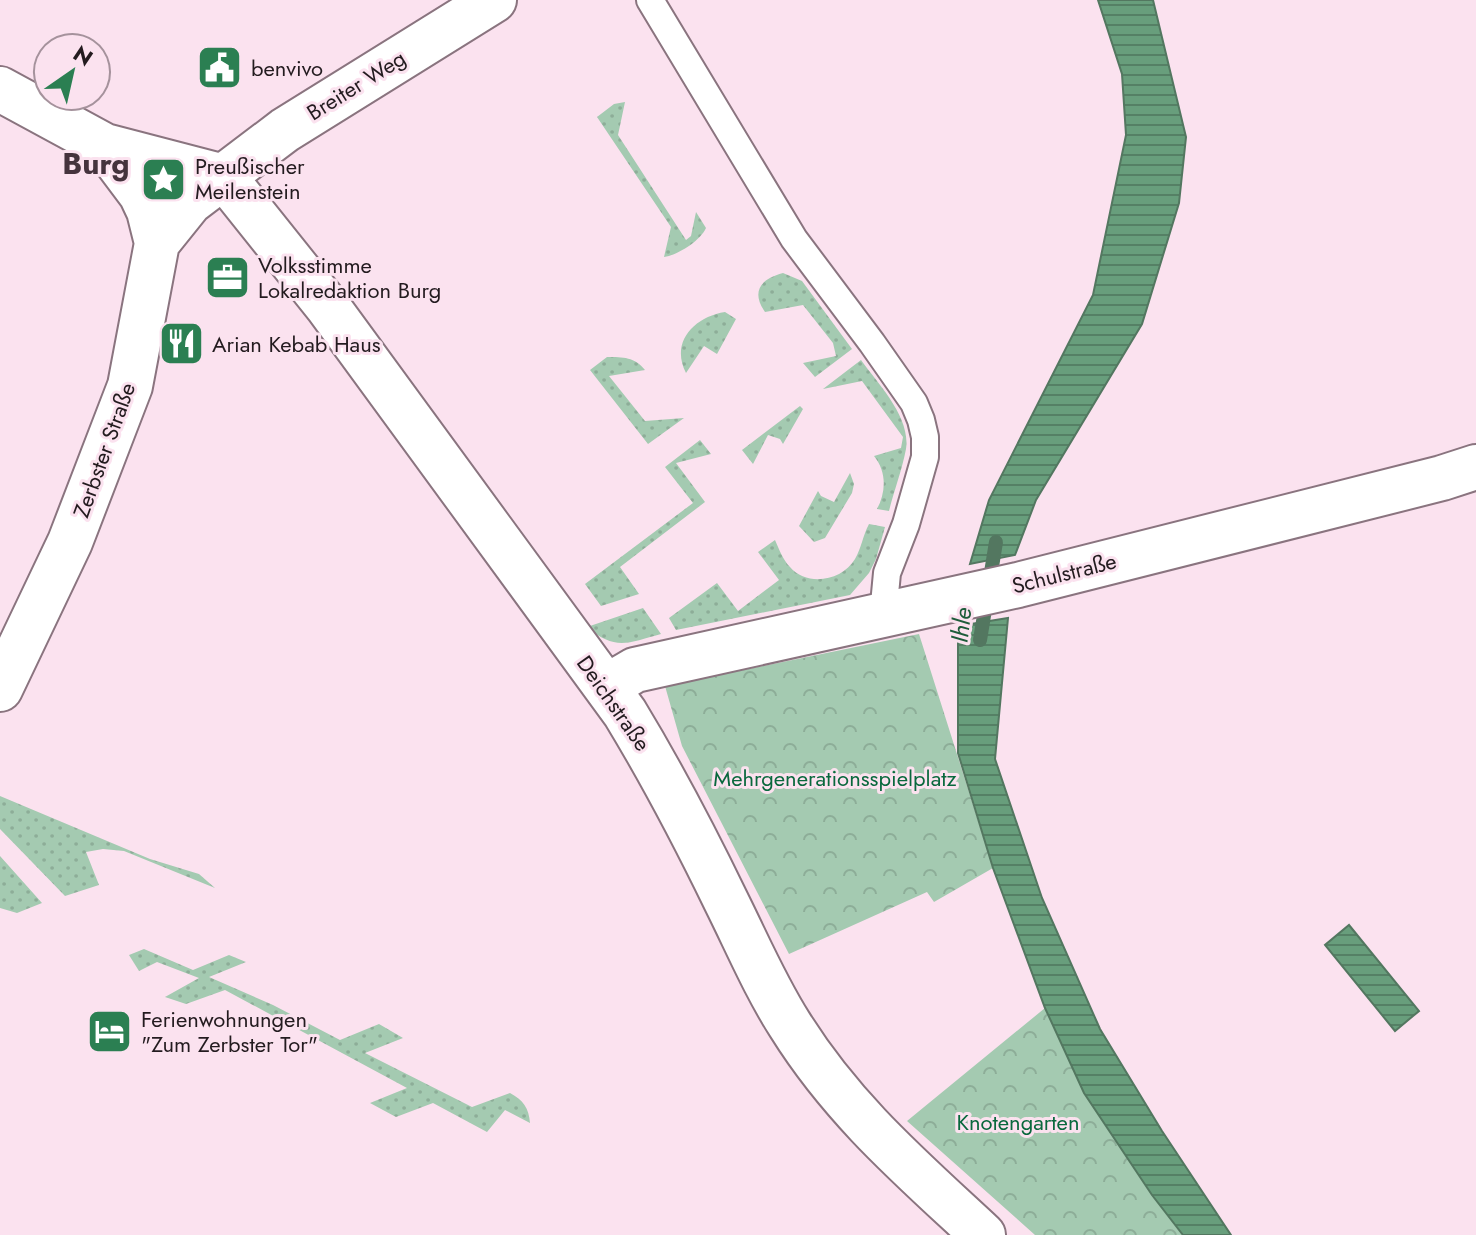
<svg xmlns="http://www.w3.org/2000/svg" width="1476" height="1235" font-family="Jost,sans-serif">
<defs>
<pattern id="grass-dots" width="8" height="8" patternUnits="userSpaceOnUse" patternTransform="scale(2)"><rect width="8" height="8" fill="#a4cab1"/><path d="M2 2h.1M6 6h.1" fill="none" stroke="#8dad98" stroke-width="1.8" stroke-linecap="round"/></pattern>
<pattern id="park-crowns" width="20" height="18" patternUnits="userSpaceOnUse" patternTransform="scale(2)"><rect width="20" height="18" fill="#a4cab1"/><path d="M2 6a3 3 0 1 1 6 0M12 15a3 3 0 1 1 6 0" fill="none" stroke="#8dad98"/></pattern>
<pattern id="water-rules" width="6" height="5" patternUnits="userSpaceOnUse" patternTransform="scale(2)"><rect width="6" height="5" fill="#689e7c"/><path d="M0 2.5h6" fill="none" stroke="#558065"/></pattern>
</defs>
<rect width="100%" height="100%" fill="#fbe2ef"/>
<path fill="url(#grass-dots)" d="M625 102 618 135 686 240 691 236 696 212 706 228C700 241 678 255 664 257L671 227 597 117 614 104Z
M783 273 802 281 852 349 815 377 803 363 836 356 833 343 803 305 765 312C751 292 760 279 783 273Z
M725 312 736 319 717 354 704 346 686 373C670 342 694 317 725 312Z
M607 357C623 357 635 357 645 370L609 376 645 421 684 418 648 444 590 370Z
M861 360C878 384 911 417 906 449 902 470 894 491 889 511L877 509C886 492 887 472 874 456L901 448 903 437 862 381 823 389Z
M800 406 803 409 783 444 780 439 768 435 753 464 742 450Z
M700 440 711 454 676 463 705 502 620 567 639 594 601 606 585 584 693 503 665 467Z
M850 473 854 484 852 493 825 538 814 542 799 526 818 491 821 496 834 502Z
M869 524 885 527 876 559 869 573 850 595 676 630 669 618 717 583 738 611 779 580 758 552 775 540C779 549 783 560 790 567 807 587 842 581 855 559 861 549 863 535 869 524Z
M643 608 661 634C628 643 615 651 587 627Z
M0 796 150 859 199 874 215 888 124 851 103 849 86 852 99 885 65 896 0 829Z
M0 856 42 903 17 913 0 908Z
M144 949 193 970 229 955 246 962 209 977 273 1005 340 1040 379 1024 403 1038 365 1053 472 1107 510 1093C523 1100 529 1108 530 1123L505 1110 487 1132 433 1103 396 1117 370 1103 407 1088 225 990 186 1004 165 997 199 978 157 962 139 971 129 955Z"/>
<path fill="url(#park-crowns)" d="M919 634 993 868 934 902 927 892 789 954 682 746 665 686Z
M1045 1008C1080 1090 1128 1164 1183 1235H1035L907 1121Z"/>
<path fill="url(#water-rules)" stroke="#537760" stroke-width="2" d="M1098 0H1153L1186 137 1179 203 1142 324 1036 500 1015 555 970 564 989 500 1093 295 1126 135 1122 74Z
M1008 618 995 759 1042 898 1100 1029 1162 1131 1231 1235H1183L1152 1195 1084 1093 1045 1008 993 868 958 753V626Z
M1349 925 1419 1011 1395 1031 1325 945Z"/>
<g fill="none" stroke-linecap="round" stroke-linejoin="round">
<path stroke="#537760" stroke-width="14" d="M980 640 996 542"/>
<defs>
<path id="lane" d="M650 0 794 239 872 343 914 403 921 420 925 437V457L906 524 887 573 883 615"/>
<path id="street" d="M224 177 328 307 625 713C662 774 695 837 726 901 747 943 765 986 790 1025 843 1110 911 1168 983 1235
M606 687 635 670 1018 585 1442 478 1476 467"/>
<path id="secondary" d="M0 89 105 146 141 194 149 211 157 243
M105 146 224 177
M0 689 70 542 130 386 157 243 190 202 285 130 494 0"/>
</defs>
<use href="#lane" stroke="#8a747f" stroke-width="30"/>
<use href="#street" stroke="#8a747f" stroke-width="48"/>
<use href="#secondary" stroke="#8a747f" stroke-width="48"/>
<use href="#lane" stroke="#fff" stroke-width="26"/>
<use href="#street" stroke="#fff" stroke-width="44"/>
<use href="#secondary" stroke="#fff" stroke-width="44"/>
</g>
<defs>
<symbol id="civic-square" viewBox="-11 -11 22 22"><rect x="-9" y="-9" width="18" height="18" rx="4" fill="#2b7f52" stroke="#fbe2ef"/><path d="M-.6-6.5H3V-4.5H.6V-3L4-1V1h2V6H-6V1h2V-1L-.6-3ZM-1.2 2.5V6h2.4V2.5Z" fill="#fff"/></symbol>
<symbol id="sight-square" viewBox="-11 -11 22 22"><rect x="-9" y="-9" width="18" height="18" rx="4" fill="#2b7f52" stroke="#fbe2ef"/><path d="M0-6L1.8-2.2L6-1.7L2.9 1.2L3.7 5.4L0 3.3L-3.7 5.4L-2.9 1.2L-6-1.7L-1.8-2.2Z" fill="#fff"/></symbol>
<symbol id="office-square" viewBox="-11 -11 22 22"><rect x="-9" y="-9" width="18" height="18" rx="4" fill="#2b7f52" stroke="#fbe2ef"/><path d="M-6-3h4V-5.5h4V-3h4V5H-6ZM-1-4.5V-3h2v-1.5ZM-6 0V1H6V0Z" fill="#fff"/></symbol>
<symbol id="restaurant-square" viewBox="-11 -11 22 22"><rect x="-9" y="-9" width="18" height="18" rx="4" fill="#2b7f52" stroke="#fbe2ef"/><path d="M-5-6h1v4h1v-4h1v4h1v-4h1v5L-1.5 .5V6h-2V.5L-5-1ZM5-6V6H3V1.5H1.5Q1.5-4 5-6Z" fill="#fff"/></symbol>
<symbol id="hotel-square" viewBox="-11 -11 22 22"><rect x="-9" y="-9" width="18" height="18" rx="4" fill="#2b7f52" stroke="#fbe2ef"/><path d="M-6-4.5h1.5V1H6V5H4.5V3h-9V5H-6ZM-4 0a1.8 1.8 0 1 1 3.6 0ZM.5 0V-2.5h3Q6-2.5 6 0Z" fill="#fff"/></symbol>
</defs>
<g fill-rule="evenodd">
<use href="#civic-square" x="194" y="42" width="51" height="51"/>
<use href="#sight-square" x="138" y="154" width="51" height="51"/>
<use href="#office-square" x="202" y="252" width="51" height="51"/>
<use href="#restaurant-square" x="156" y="318" width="51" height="51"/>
<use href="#hotel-square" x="84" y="1006" width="51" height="51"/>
</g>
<g text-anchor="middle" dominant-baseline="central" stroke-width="6" stroke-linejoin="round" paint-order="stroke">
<g font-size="22" fill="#231b1f" stroke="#fbe2ef" text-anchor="start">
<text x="251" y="68">benvivo</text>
<text x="195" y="166">Preußischer<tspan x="195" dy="25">Meilenstein</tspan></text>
<text x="258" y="265">Volksstimme<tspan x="258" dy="25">Lokalredaktion Burg</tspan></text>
<text x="212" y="344">Arian Kebab Haus</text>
<text x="141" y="1019">Ferienwohnungen<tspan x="141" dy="25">"Zum Zerbster Tor"</tspan></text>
</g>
<g font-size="22" fill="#231b1f" stroke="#fbe2ef">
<text transform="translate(356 85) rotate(-32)">Breiter Weg</text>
<text transform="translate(104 450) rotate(-70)">Zerbster Straße</text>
<text transform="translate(1064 573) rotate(-14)">Schulstraße</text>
<text transform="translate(614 703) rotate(55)">Deichstraße</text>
</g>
<g font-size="22" fill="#09683d" stroke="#fbe2ef">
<text x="835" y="778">Mehrgenerationsspielplatz</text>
<text x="1018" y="1122">Knotengarten</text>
</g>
<g font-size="24" font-style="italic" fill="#1d5c3a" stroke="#fbe2ef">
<text transform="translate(961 625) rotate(-83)">Ihle</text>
</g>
<g font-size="30" font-weight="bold" fill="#45333d" stroke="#fbe2ef">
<text x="96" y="163">Burg</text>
</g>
</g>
<g transform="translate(72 72) rotate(34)"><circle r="38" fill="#fbe2ef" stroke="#a5929c" stroke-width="2"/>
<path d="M0-6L14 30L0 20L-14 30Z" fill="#2b7f52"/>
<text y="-12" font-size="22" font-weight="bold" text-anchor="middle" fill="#231b1f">N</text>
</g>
</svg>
